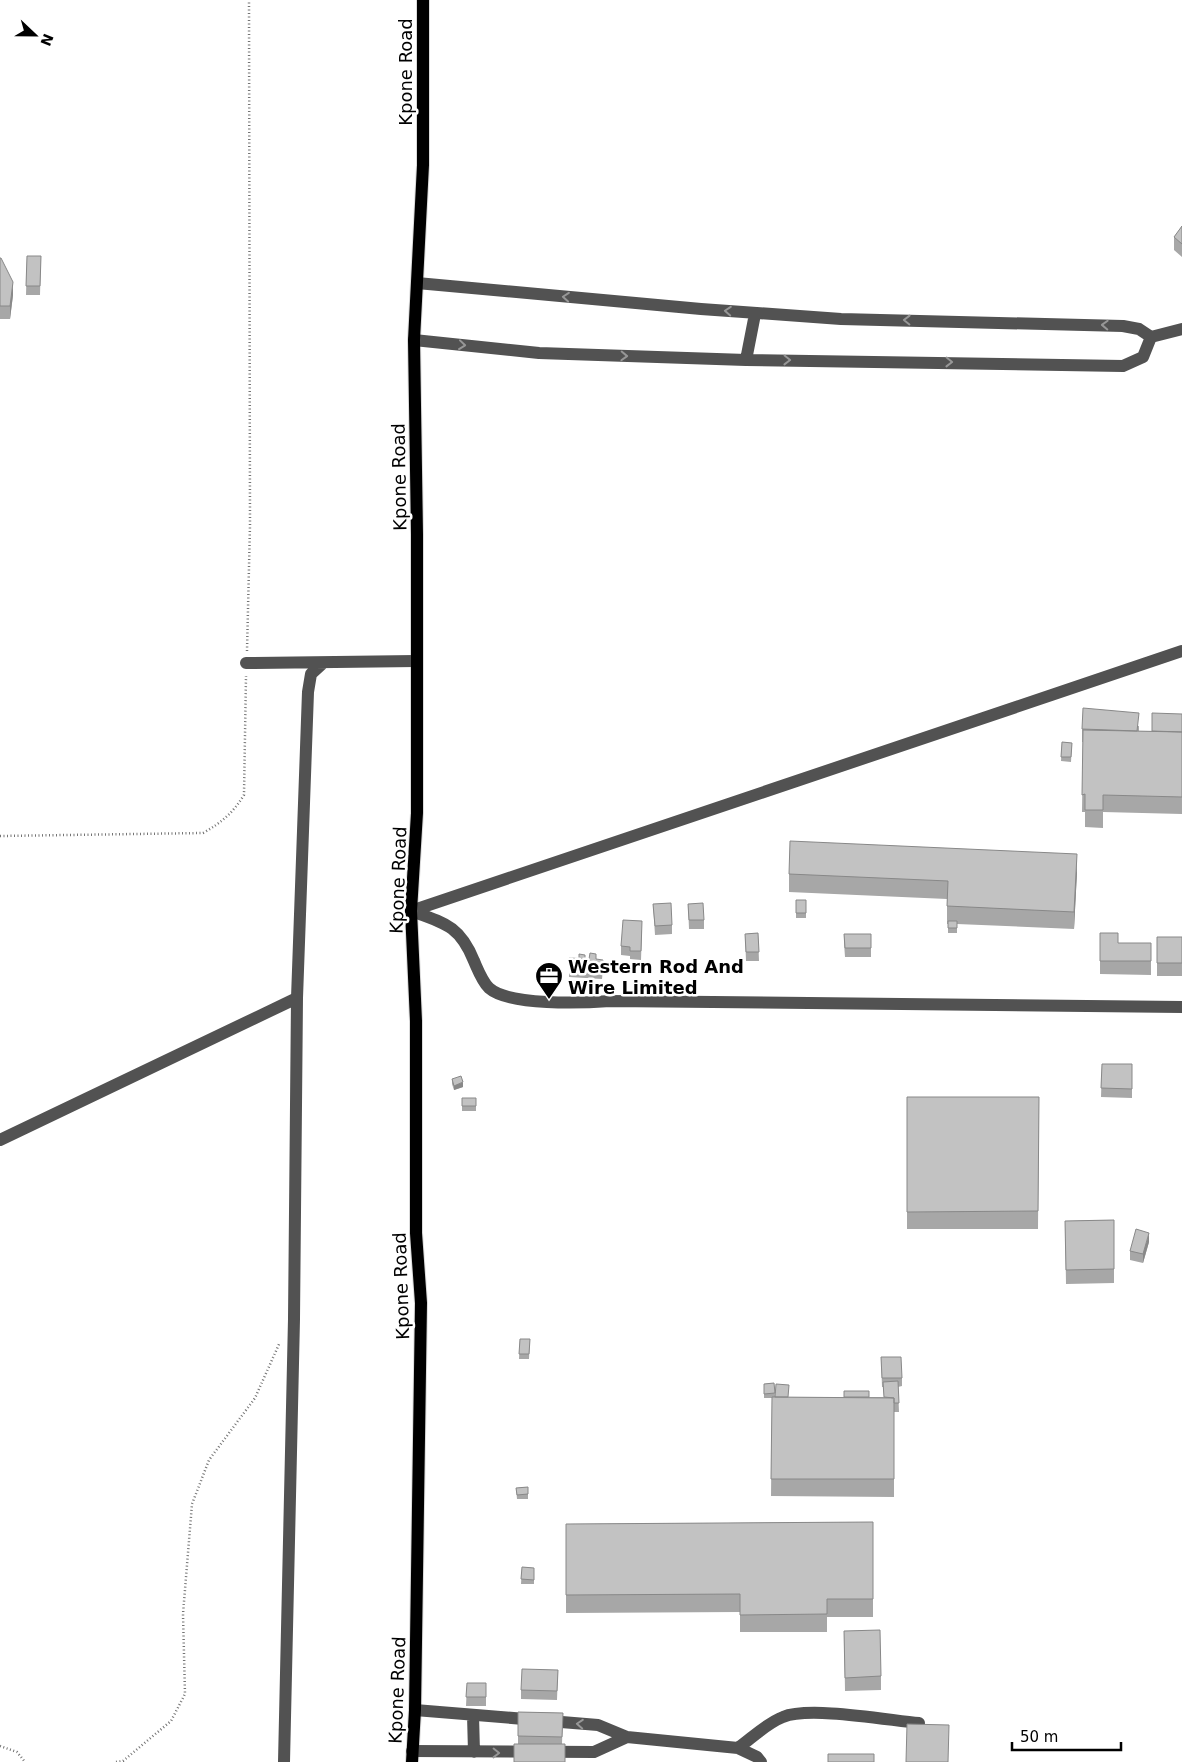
<svg xmlns="http://www.w3.org/2000/svg" width="1182" height="1762" font-family="'DejaVu Sans',sans-serif">
<rect width="100%" height="100%" fill="#fff"/>
<g fill="none" stroke-linecap="round" stroke-linejoin="round">
<defs>
<path id="major" d="M412 1762 415 1710 421 1303 416 1233V1021L411 911 417 813V534L414 340 423 165V0"/>
</defs>
<use href="#major" stroke="#dbdbdb" stroke-width="14"/>
<path stroke="#747474" stroke-width="2.5" stroke-dasharray="1 2.5" stroke-linecap="butt" d="M247 651 250 525 249 0
M0 836 203 833C221 823 233 813 244 795L246 676
M0 1746 17 1752 25 1762
M116 1762 123 1761 171 1721 185 1694 183 1614 192 1504 209 1460 255 1398 280 1342"/>
<path stroke="#525252" stroke-width="12" d="M417 283 701 309 841 319 1123 326 1139 329 1151 337
M1151 337 1182 329
M414 340 539 353 746 360 1123 366 1143 357 1151 337
M746 360 755 314
M246 663 416 661
M411 911 1182 651
M411 911C445 923 460 926 474 961 478 970 482 981 489 988 509 1006 583 1003 610 1001L1182 1007
M0 1140 297 998
M415 1710 598 1725 627 1737 738 1748 757 1757 761 1762
M473 1715 474 1752
M738 1748C752 1738 767 1723 783 1717 809 1706 887 1720 919 1723
M412 1751 594 1752 627 1737
M284 1762 294 1319 297 998 308 692 311 674 323 663"/>
<use href="#major" stroke="#000" stroke-width="12"/>
</g>
<path fill="#a7a7a7" d="M1182 226V257L1174 250V237Z
M27 256H41L40 295H26Z
M0 258 13 295 10 319H0Z
M1182 714V814L1103 812V828L1085 827V812H1082L1083 742H1082V729L1139 726V731H1152Z
M1062 742 1072 743 1071 762 1061 761Z
M1077 872 1074 929 957 924V933H948V924H947V899L789 892V874Z
M796 900H806V918H796Z
M653 904 672 925V934L655 935Z
M688 904 704 920V929H689Z
M642 930 641 960 630 959V956L621 955V946Z
M758 933 759 961H746L745 934Z
M1100 933 1118 943H1151V975L1100 974Z
M844 934H871V957H845L844 943Z
M1157 937H1182V976H1157Z
M585 959H596L603 969 602 979 569 977V968Z
M1102 1064H1132V1098L1101 1097Z
M452 1079 463 1087 454 1090 452 1084Z
M907 1097H1039L1038 1229H907Z
M462 1098H476V1111H462Z
M1114 1220V1283L1066 1284 1065 1221Z
M1149 1242 1143 1263 1130 1260V1251Z
M520 1339H530L529 1359H519Z
M881 1357 902 1378V1386L898 1387 899 1412H894V1497L771 1496 772 1398H764V1384L774 1383 775 1397H884L883 1387H882Z
M528 1487V1499H517L516 1488Z
M873 1522V1617H827V1632H740V1612L566 1613V1524Z
M522 1567 534 1568V1584H521Z
M844 1631 881 1676V1690L845 1691Z
M558 1670 557 1700 521 1699V1690Z
M467 1683H486V1706H466Z
M518 1712 563 1713 562 1744H518Z"/>
<path fill="#888" d="M13 282V295L10 319V306Z
M1077 854V872L1074 929V912Z
M463 1082V1087L454 1090V1086Z
M1149 1233V1242L1143 1263V1254Z"/>
<path fill="#c2c2c2" stroke="#888" d="M1182 226V244L1174 237Z
M27 256H41L40 286H26Z
M0 258H1L13 282 10 306H0Z
M1083 708 1139 713 1137 731 1082 729Z
M1152 713 1182 714V732L1152 731Z
M1083 730 1182 732V797L1103 795V810H1085V794L1082 795Z
M1062 742 1072 743 1071 757H1061Z
M790 841 1077 854 1074 912 947 906 948 881 789 874Z
M796 900H806V913H796Z
M671 903 672 925 655 926 653 904Z
M703 903 704 920H689L688 904Z
M623 920 642 921 641 951H630V947L621 946Z
M948 921H957V928H948Z
M758 933 759 952H746L745 934Z
M1100 933H1118V943H1151V961H1100Z
M844 934H871V948H845Z
M1157 937H1182V963H1157Z
M590 953 596 954V959L603 960 602 970 569 968V958L589 959Z
M579 954 585 955V959L579 958Z
M1102 1064H1132V1089L1101 1088Z
M461 1076 463 1082 454 1086 452 1079Z
M907 1097H1039L1038 1211 907 1212Z
M462 1098H476V1106H462Z
M1114 1220V1269L1066 1270 1065 1221Z
M1136 1229 1149 1233 1143 1254 1130 1251Z
M520 1339H530L529 1354H519Z
M881 1357H901L902 1378H882Z
M898 1381 899 1403H894V1398L884 1397 883 1382Z
M774 1383 775 1393 764 1394V1384Z
M776 1384 789 1385 788 1397H775Z
M844 1391H869V1397H844Z
M772 1397 894 1398V1479H771Z
M528 1487V1494L517 1495 516 1488Z
M873 1522V1599H827V1614L740 1615V1594L566 1595V1524Z
M522 1567 534 1568V1580L521 1579Z
M880 1630 881 1676 845 1678 844 1631Z
M522 1669 558 1670 557 1691 521 1690Z
M467 1683H486V1697H466Z
M518 1712 563 1713 562 1737 518 1736Z
M907 1724 949 1725 948 1762H906Z
M514 1744H565V1762H514Z
M828 1754H874V1762H828Z"/>
<defs><path id="oneway-chevron" d="M-2-3.5L2.5 0L-2 3.5" fill="none" stroke-width="1.6" stroke-linecap="round" stroke-linejoin="round" transform="scale(1.25)"/></defs>
<g stroke="#979797">
<use href="#oneway-chevron" transform="translate(566 297) rotate(-175)"/>
<use href="#oneway-chevron" transform="translate(728 311) rotate(-176)"/>
<use href="#oneway-chevron" transform="translate(907 320) rotate(-179)"/>
<use href="#oneway-chevron" transform="translate(1105 325) rotate(-178)"/>
<use href="#oneway-chevron" transform="translate(462 345) rotate(6)"/>
<use href="#oneway-chevron" transform="translate(624 356) rotate(2)"/>
<use href="#oneway-chevron" transform="translate(787 360) rotate(1)"/>
<use href="#oneway-chevron" transform="translate(949 362) rotate(1)"/>
<use href="#oneway-chevron" transform="translate(580 1724) rotate(-176)"/>
<use href="#oneway-chevron" transform="translate(496 1753) rotate(1)"/>
</g>
<defs>
<symbol id="office-pin" viewBox="-11 -11 22 30"><path d="M0 17L-7.5 6A9.5 9.5 0 1 1 7.5 6Z" fill="#000" stroke="#fff"/><path d="M-6-3h4V-5.5h4V-3h4V5H-6ZM-1-4.5V-3h2v-1.5ZM-6 0V1H6V0Z" fill="#fff"/></symbol>
</defs>
<g fill-rule="evenodd">
<use href="#office-pin" x="533" y="960" width="32" height="43"/>
</g>
<g text-anchor="middle" dominant-baseline="central" stroke-width="5" stroke-linejoin="round" paint-order="stroke">
<g font-size="18" fill="#000" stroke="#fff">
<text transform="translate(405 72) rotate(-90)">Kpone Road</text>
<text transform="translate(399 477) rotate(-91)">Kpone Road</text>
<text transform="translate(398 880) rotate(-88)">Kpone Road</text>
<text transform="translate(401 1286) rotate(-92)">Kpone Road</text>
<text transform="translate(397 1690) rotate(-88)">Kpone Road</text>
</g>
<g font-size="18" font-weight="bold" fill="#000" stroke="#fff" text-anchor="start">
<text x="568" y="966">Western Rod And<tspan x="568" dy="21">Wire Limited</tspan></text>
</g>
</g>
<g transform="translate(35 35) rotate(112)" stroke="#ffffff" stroke-width="4" paint-order="stroke">
<path d="M0-4L9 19L0 12L-9 19Z" fill="#000000"/>
<text y="-8" font-size="14" font-weight="bold" text-anchor="middle" fill="#000000">N</text>
</g>
<path d="M1012 1742v8h109v-8" fill="none" stroke="#000000" stroke-width="2.5"/>
<text x="1020" y="1742" font-size="15" fill="#000000" stroke="#ffffff" stroke-width="4" paint-order="stroke">50 m</text>
</svg>
